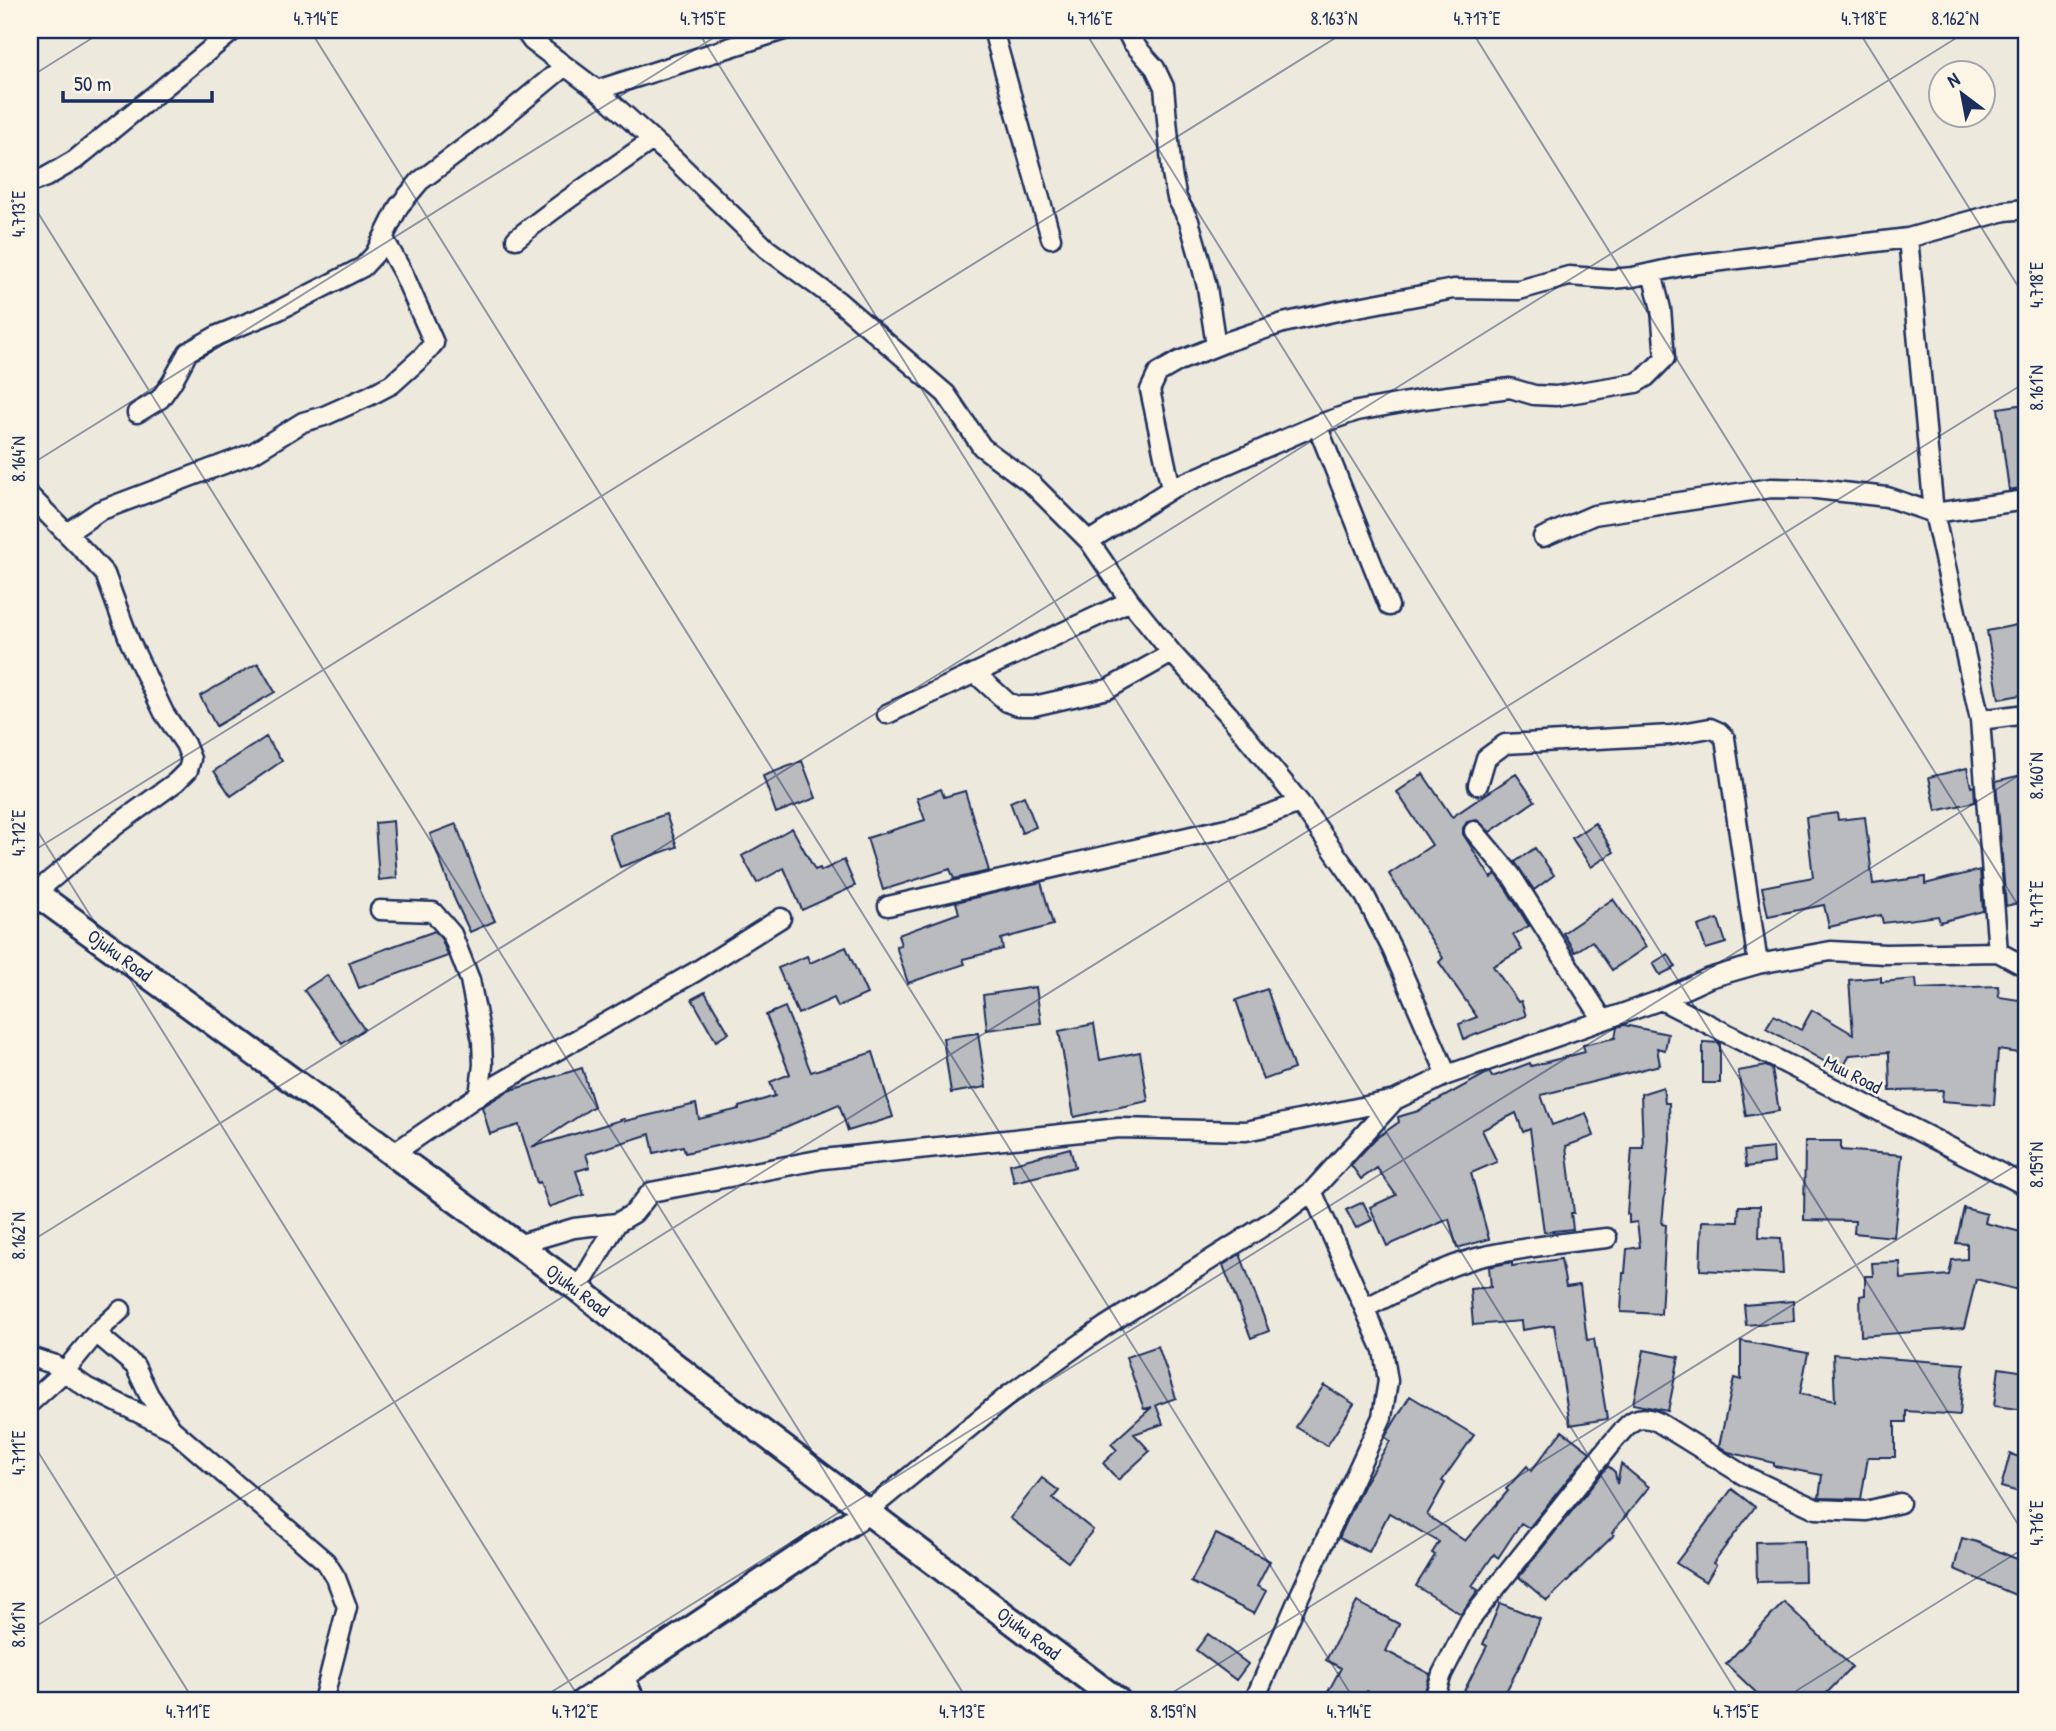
<svg xmlns="http://www.w3.org/2000/svg" width="2056" height="1731" font-family="'Patrick Hand',sans-serif">
<rect width="100%" height="100%" fill="#eee9dd"/>
<filter id="ink" filterUnits="userSpaceOnUse"><feTurbulence type="fractalNoise" baseFrequency=".0143" numOctaves="2"/><feDisplacementMap in="SourceGraphic" scale="14" xChannelSelector="R" yChannelSelector="G"/><feConvolveMatrix kernelMatrix="1 2 1 2 8 2 1 2 1" color-interpolation-filters="sRGB"/></filter>
<g filter="url(#ink)">
<path fill="#babbbe" stroke="#1b2f5e" stroke-width="2" d="M2026 404V487L2009 490 1998 408Z
M2026 623V694L1999 699 1987 631Z
M258 663 275 692 216 726 200 696Z
M266 737 282 761 231 796 214 771Z
M802 761 816 798 776 813 763 776Z
M1967 768 1971 787 1974 786 1975 802 1936 811 1929 777Z
M1423 774 1452 817 1516 774 1535 801 1490 832 1477 820 1467 822 1463 828V834L1491 878 1496 874 1502 882 1529 926 1513 935 1522 950 1493 966 1518 1002 1521 1001 1526 1016 1464 1039 1459 1024 1477 1017 1439 962 1443 958 1389 874 1432 845 1397 792Z
M2026 774V901L2006 906 1996 781Z
M941 789 944 797 965 791 989 871 954 879 950 869 883 890 867 838 925 820 917 798Z
M1024 796 1036 827 1022 833 1010 802Z
M1837 813 1838 820 1865 817 1873 884 1925 877V884L1980 870 1983 911 1940 922 1938 916 1883 923 1881 915 1829 927 1824 905 1768 916 1762 887 1813 877 1806 817Z
M666 814 677 847 620 867 609 834Z
M393 821 397 878 379 880 375 823Z
M1595 823 1614 852 1591 867 1572 838Z
M456 824 482 893 495 921 470 932 455 900 430 834Z
M792 828 815 870 820 868 821 871 844 860 855 886 802 910 784 868 757 883 742 856Z
M1535 848 1554 875 1534 890 1515 862Z
M1041 882 1053 925 1001 939 1003 949 963 959 965 964 908 983 896 946 901 945 898 935 959 913 956 902Z
M1613 899 1646 947 1612 970 1592 941 1575 952 1563 933Z
M1718 919 1726 943 1706 949 1698 926Z
M435 931 442 940 448 956 359 988 349 962Z
M846 947 867 994 838 1007 834 998 798 1014 778 968 807 956 810 963Z
M1668 954 1676 967 1660 975 1653 963Z
M327 975 364 1029 342 1044 304 990Z
M1881 977V982L1916 979 1917 989 1998 986 1999 997 2026 1001V1054L1998 1050 1994 1105 1942 1101 1943 1090 1890 1091 1889 1052 1850 1055 1841 1071 1766 1028 1774 1015 1801 1030 1812 1010 1853 1034 1849 980Z
M1036 987 1041 1023 987 1030 983 995Z
M1267 989 1294 1069 1263 1080 1236 1000Z
M705 992 729 1033 716 1041 692 999Z
M785 1007 811 1072 873 1052 893 1117 848 1131 839 1104 769 1134 685 1153 683 1146 654 1153 650 1134 586 1154 590 1167 576 1171 584 1195 549 1207 540 1182 537 1183 519 1125 490 1134 482 1107 508 1091 582 1068 594 1106 532 1147 624 1119 625 1121 696 1104 699 1119 739 1109V1107L775 1096 770 1082 790 1074 766 1015Z
M1094 1024 1100 1060 1140 1052 1148 1101 1074 1117 1059 1031Z
M1624 1025 1668 1034 1665 1050 1657 1048 1660 1065 1541 1095 1552 1125 1586 1113 1594 1136 1566 1146 1574 1213H1571L1573 1229 1544 1232 1530 1129 1523 1132 1516 1113 1482 1130 1497 1162 1471 1173 1489 1239 1457 1248 1449 1219 1387 1246 1370 1207 1396 1195 1377 1168 1361 1179 1351 1165 1375 1139 1399 1122 1398 1117 1418 1111 1489 1072 1492 1077 1530 1063 1531 1066 1585 1052 1583 1045 1615 1038 1617 1027Z
M978 1033 986 1087 951 1093 943 1038Z
M1703 1042 1720 1043V1083H1703Z
M1766 1066 1772 1069 1779 1111 1746 1116 1738 1071Z
M1663 1087 1665 1103H1669L1670 1140 1662 1224 1666 1225 1661 1314 1621 1312 1623 1273H1625L1627 1249 1640 1247 1637 1222 1629 1223V1215L1627 1214 1632 1148H1643L1641 1094Z
M1805 1141H1841V1150L1902 1155 1894 1237 1854 1233 1855 1221 1804 1220Z
M1070 1148 1075 1167 1014 1182 1010 1164Z
M1773 1148 1774 1163 1746 1167 1744 1151Z
M1363 1202 1372 1220 1356 1228 1346 1210Z
M1739 1206H1760L1759 1237 1781 1238 1783 1274 1700 1270 1702 1221 1738 1222Z
M1964 1208 1987 1214 1985 1223 2025 1233 2022 1247H2026V1292L1976 1279 1964 1328 1861 1336 1860 1296 1865 1295V1276H1873L1872 1263 1900 1262 1901 1279 1949 1275 1952 1260 1967 1259V1244L1956 1243Z
M1240 1254 1269 1331 1251 1338 1223 1265Z
M1561 1259 1566 1287 1580 1285 1587 1340 1594 1339 1607 1419 1570 1425 1554 1325 1522 1330 1521 1321 1473 1325 1470 1289 1491 1287 1489 1267 1512 1262V1266Z
M1793 1301 1794 1321 1746 1325 1744 1305Z
M1741 1341 1808 1353 1800 1394 1835 1401 1833 1354 1964 1364 1960 1415 1906 1411V1422H1895V1457H1868L1861 1499 1819 1498 1822 1475 1774 1466V1463L1728 1452 1719 1446 1734 1378 1741 1380Z
M1158 1346 1176 1398 1156 1405 1163 1424 1134 1434 1150 1451 1118 1480 1103 1463 1117 1450 1111 1444 1152 1407 1144 1409 1126 1357Z
M1644 1350 1679 1357 1668 1411 1633 1404Z
M1999 1368 2026 1372V1410L1994 1406Z
M1324 1385 1354 1404 1327 1446 1296 1427Z
M1410 1396 1474 1435 1442 1481 1445 1483 1427 1515 1465 1541 1508 1491 1506 1489 1527 1466 1531 1471 1562 1431 1590 1452 1529 1528 1521 1523 1498 1558 1494 1554 1472 1586 1478 1590 1461 1614 1416 1586 1435 1555 1432 1553 1439 1542 1389 1513 1369 1552 1339 1538 1364 1484 1390 1441 1385 1437Z
M2010 1454 2026 1459V1494L2001 1487Z
M1621 1464 1649 1487 1612 1533 1614 1535 1547 1601 1519 1577 1608 1466 1615 1472 1617 1484Z
M1042 1478 1059 1491 1053 1498 1093 1530 1068 1562 1010 1518Z
M1732 1489 1755 1507 1713 1563 1716 1565 1706 1582 1676 1563Z
M1216 1534 1270 1561 1257 1586 1266 1591 1254 1614 1191 1582Z
M1962 1538 1977 1542 2026 1563V1583L2020 1597 1954 1569Z
M1804 1541 1805 1581 1757 1582 1756 1542Z
M1357 1602 1399 1624 1386 1651 1430 1674 1422 1701H1387L1367 1691 1362 1701H1323L1341 1668 1326 1660Z
M1784 1602 1852 1667 1819 1701H1765L1726 1664Z
M1500 1603 1540 1619 1524 1657 1501 1701H1445L1448 1693 1460 1699 1487 1646 1483 1644Z
M1208 1634 1248 1664 1236 1680 1196 1650Z"/>
<g fill="none" stroke-linecap="round" stroke-linejoin="round">
<defs>
<path id="minor" d="M524 30 532 41 597 90 674 159 767 249 838 301 946 394 982 447 1033 485 1089 541 1130 601 1172 653 1228 714 1300 803 1364 894 1392 949 1447 1075
M993 30 1051 238
M1126 30 1132 42 1155 68 1164 87 1172 174 1177 198 1189 221 1198 252 1207 287 1216 346
M597 90 784 30
M30 183 46 177 75 160 234 30
M1908 238 1934 513 1980 720 1998 952
M516 239C559 203 607 173 652 140
M137 413 160 399 172 382 188 352 218 335 279 310 363 267 375 254 399 206 420 181 484 133 565 66
M1317 425 1389 606
M1171 489 1150 390 1158 373 1179 361 1229 341 1283 323 1342 310 1454 289 1519 290 1569 276 1611 279 1633 277 1682 266 1908 238 2005 211 2026 209
M30 496 86 553 105 574 130 642 164 713 185 744 191 759 188 770 176 782 115 826 35 893
M67 533 99 511 253 453 303 422 324 416 369 396 392 384 422 357 434 343 403 273 384 239
M1543 537 1594 515 1771 488 1816 489 1887 497 1934 513 2026 500
M1089 541 1171 489 1317 425 1357 411 1424 399 1510 388 1534 395 1556 396 1636 383 1646 377 1665 358 1661 309 1652 273
M975 673 1007 702 1018 706H1034L1108 689 1172 653
M887 714 1130 601
M1980 720 2026 714
M1478 785 1486 758 1505 744 1671 735 1710 728 1719 732 1725 738 1758 964
M1474 831 1511 875 1603 1020
M888 906 1235 826 1300 803
M380 910 433 912 452 934 470 980 482 1041 483 1065 479 1095
M1661 1000 2026 1186
M394 1153 479 1095 695 972 781 918
M517 1245 574 1228 617 1223
M578 1289 617 1223 634 1213 651 1192 823 1159 1119 1128 1246 1131 1395 1100
M1365 1308C1404 1289 1445 1264 1489 1255 1528 1247 1567 1242 1607 1238
M96 1333 135 1366 149 1395 171 1428
M30 1357 53 1364 86 1387 173 1430 326 1562 336 1578 347 1607 323 1701
M30 1403 64 1372 96 1333 121 1310
M868 1511 1010 1394 1104 1327 1278 1217 1312 1191 1395 1100 1447 1075 1661 1000 1709 978 1758 964 1831 951 1885 954 1998 952 2026 967
M1254 1701 1300 1595 1382 1417 1388 1381 1383 1350 1312 1191
M1433 1701 1442 1674 1470 1620 1610 1445C1626 1428 1633 1410 1658 1422L1745 1476 1816 1509 1866 1511 1900 1503"/>
<path id="tertiary" d="M583 1701 621 1676"/>
<path id="secondary" d="M30 889 578 1289 688 1376 1118 1701
M632 1701 621 1676 868 1511"/>
</defs>
<use href="#minor" stroke="#1b2f5e" stroke-width="23"/>
<use href="#tertiary" stroke="#1b2f5e" stroke-width="28"/>
<use href="#secondary" stroke="#1b2f5e" stroke-width="30"/>
<use href="#minor" stroke="#fcf5e5" stroke-width="18"/>
<use href="#tertiary" stroke="#fcf5e5" stroke-width="23"/>
<use href="#secondary" stroke="#fcf5e5" stroke-width="24"/>
</g>
</g>
<path fill="none" stroke="#1b2f5e" stroke-width="2" stroke-opacity="0.45" d="M310 30 1355 1701M697 30 1742 1701M1084 30 2026 1537M1471 30 2026 918M1858 30 2026 299M30 77 105 30M30 200 968 1701M30 465 726 30M30 819 581 1701M30 853 1348 30M30 1242 1969 30M30 1439 194 1701M30 1630 2026 382M537 1701 2026 771M1159 1701 2026 1159M1780 1701 2026 1547"/>
<g text-anchor="middle" dominant-baseline="central" stroke-width="5" stroke-linejoin="round" paint-order="stroke">
<g font-size="19" fill="#1b2f5e" stroke="#fcf5e5">
<text transform="translate(120 955) rotate(36)">Ojuku Road</text>
<text transform="translate(1853 1074) rotate(27)">Muu Road</text>
<text transform="translate(578 1290) rotate(37)">Ojuku Road</text>
<text transform="translate(1029 1633) rotate(37)">Ojuku Road</text>
</g>
</g>
<rect width="2056" height="1731" fill="none" stroke="#fcf5e5" stroke-width="77"/>
<g transform="translate(1962 94) rotate(328)"><circle r="33" fill="#fcf5e5" stroke="#a2a6af" stroke-width="2"/>
<path d="M0-5L12 26L0 18L-12 26Z" fill="#1b2f5e"/>
<text y="-10" font-size="19" font-weight="bold" text-anchor="middle" fill="#1b2f5e">N</text>
</g>
<path d="M63 91v10h149v-10" fill="none" stroke="#1b2f5e" stroke-width="3.5"/>
<text x="74" y="91" font-size="21" fill="#1b2f5e" stroke="#fcf5e5" stroke-width="5" paint-order="stroke">50 m</text>
<rect x="38" y="38" width="1980" height="1654" fill="none" stroke="#1b2f5e" stroke-width="2.5"/>
<g font-size="18" text-anchor="middle" fill="#1b2f5e">
<text x="316" y="25">4.714°E</text>
<text x="703" y="25">4.715°E</text>
<text x="1090" y="25">4.716°E</text>
<text x="1334" y="25">8.163°N</text>
<text x="1477" y="25">4.717°E</text>
<text x="1864" y="25">4.718°E</text>
<text x="1955" y="25">8.162°N</text>
<text transform="translate(19 214) rotate(-90)" y="6">4.713°E</text>
<text transform="translate(2037 285) rotate(-90)" y="6">4.718°E</text>
<text transform="translate(2037 388) rotate(-90)" y="6">8.161°N</text>
<text transform="translate(19 459) rotate(-90)" y="6">8.164°N</text>
<text transform="translate(2037 776) rotate(-90)" y="6">8.160°N</text>
<text transform="translate(19 833) rotate(-90)" y="6">4.712°E</text>
<text transform="translate(2037 904) rotate(-90)" y="6">4.717°E</text>
<text transform="translate(2037 1165) rotate(-90)" y="6">8.159°N</text>
<text transform="translate(19 1236) rotate(-90)" y="6">8.162°N</text>
<text transform="translate(19 1453) rotate(-90)" y="6">4.711°E</text>
<text transform="translate(2037 1523) rotate(-90)" y="6">4.716°E</text>
<text transform="translate(19 1625) rotate(-90)" y="6">8.161°N</text>
<text x="188" y="1718">4.711°E</text>
<text x="575" y="1718">4.712°E</text>
<text x="962" y="1718">4.713°E</text>
<text x="1173" y="1718">8.159°N</text>
<text x="1349" y="1718">4.714°E</text>
<text x="1736" y="1718">4.715°E</text>
</g>
</svg>
